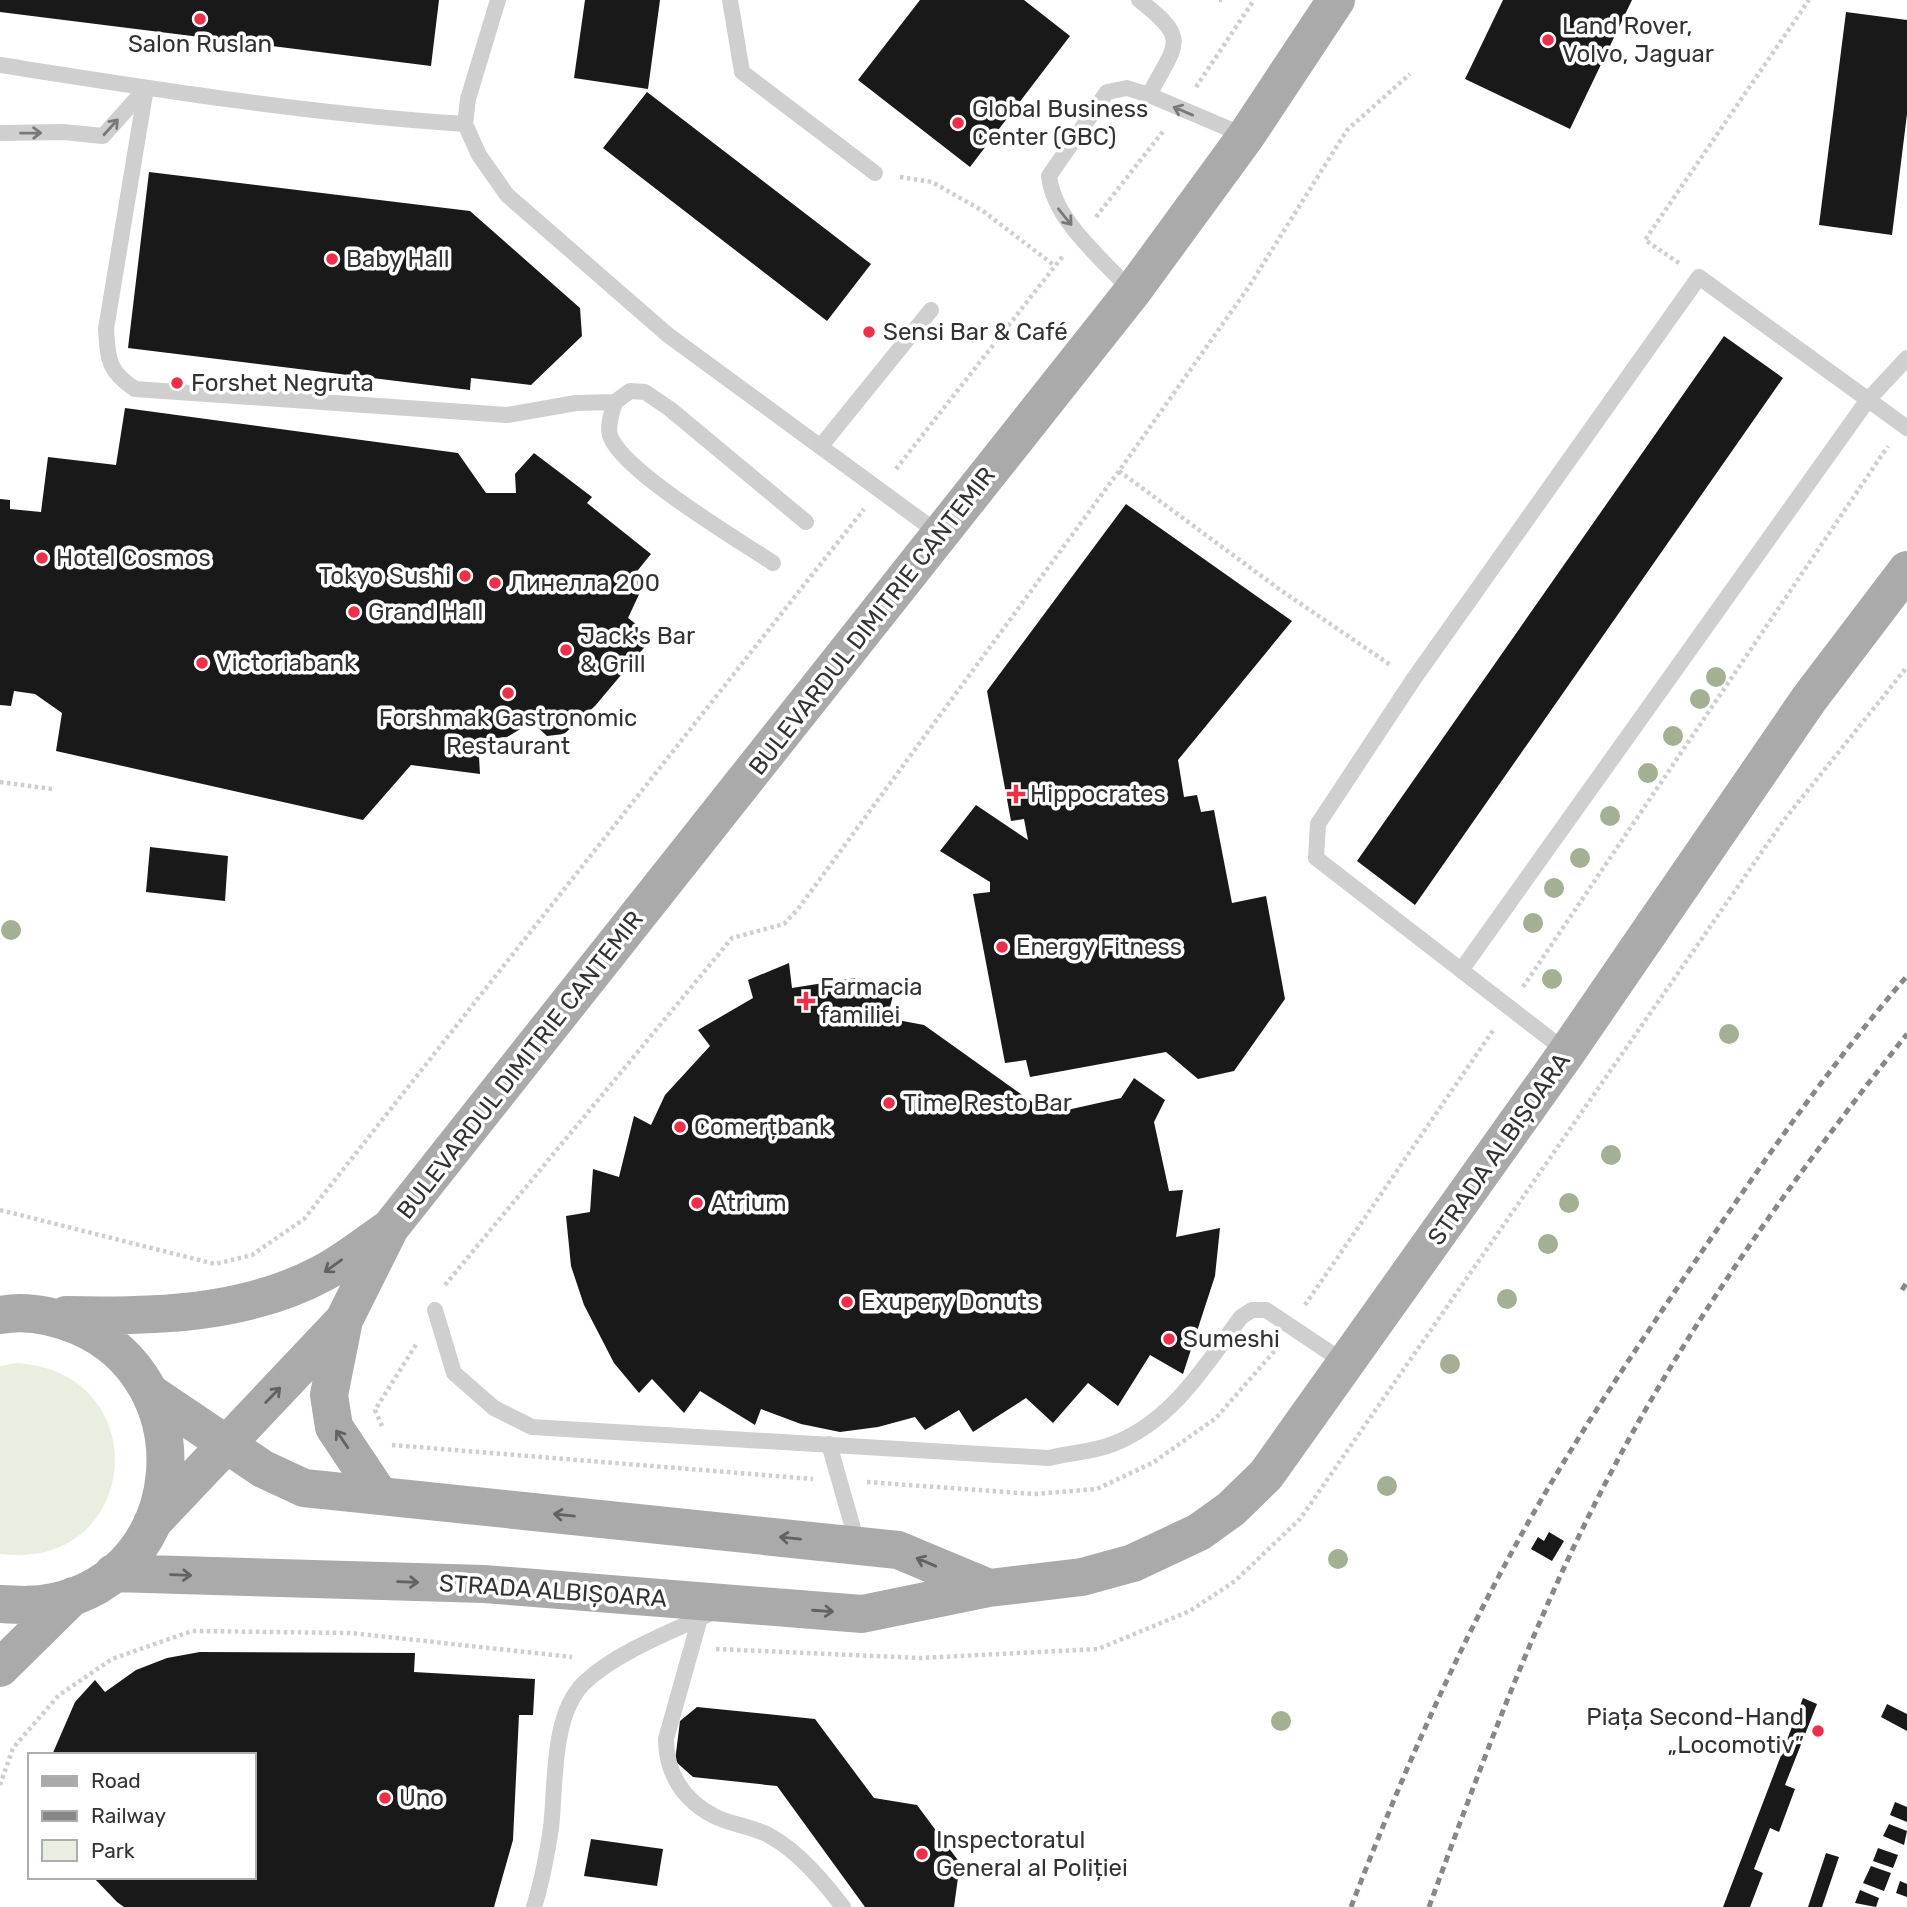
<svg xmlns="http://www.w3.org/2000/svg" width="1907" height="1907" font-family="Rubik,sans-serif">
<rect width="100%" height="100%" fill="#fff"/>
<path fill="#e9efe0" d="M16 1363C158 1371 142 1572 0 1554V1366Z"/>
<path fill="#191919" d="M0 0H439L431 66 0 12Z
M585 0H660L648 89 574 78Z
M920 0H1024L1070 36 970 167 858 80Z
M1503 0H1632L1570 129 1465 79Z
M1846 12 1907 20V114L1892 235 1819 225Z
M647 92 871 264 827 321 603 148Z
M149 172 470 211 580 308 582 336 531 385 471 378 470 390 128 348Z
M1724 336 1783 378 1415 905 1357 861Z
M125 408 458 453 486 493H516L515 474 534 453 592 497 587 503 651 554 634 575 642 588 628 618 653 637 595 706 564 734 547 736 532 722 507 737 478 740 480 774 411 765 363 820 56 751 62 713 35 694 14 691 11 706 0 705V499L10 500V509L41 512 48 457 116 465Z
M1126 504 1292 621 1178 760 1184 797 1197 795 1201 812 1214 810 1232 903 1266 896 1285 999 1234 1071 1198 1079 1166 1052 1030 1077 1026 1060 1005 1063 973 894 990 892V882L940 851 976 805 1028 840 1024 819 1011 821 987 691Z
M150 847 228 856 225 901 146 892Z
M789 963 792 988 855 978 858 995 894 992 887 1018 924 1025 1049 1114 1121 1098 1134 1078 1165 1100 1154 1122 1169 1191 1183 1190 1176 1237 1220 1228 1215 1276 1183 1374 1150 1355 1118 1406 1088 1383 1053 1423 1026 1398 973 1432 959 1410 925 1430 915 1417 878 1427 840 1432 801 1424 761 1409 755 1425 700 1391 684 1413 652 1379 639 1393 614 1363 584 1305 571 1266 566 1216 590 1212 593 1169 619 1177 634 1116 651 1125 665 1095 710 1046 698 1030 753 998 748 980Z
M1549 1532 1564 1541 1552 1561 1531 1549 1538 1537 1544 1541Z
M200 1652 415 1653 414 1672 535 1679 533 1715H519L513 1840 494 1907H124L117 1902 93 1877H254V1755H52L75 1702 95 1680 105 1692 136 1670 167 1658Z
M1803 1698 1817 1704 1785 1785 1795 1789 1779 1832 1770 1828 1754 1869 1763 1873 1750 1907H1723Z
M1887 1704 1907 1714V1731L1881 1717Z
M697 1707 815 1719 874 1798 917 1805 960 1863 954 1907H865L777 1786 693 1777 675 1761 680 1721Z
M1895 1802 1907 1807V1822L1890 1815Z
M1889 1824 1907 1831 1904 1845 1883 1836Z
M591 1839 663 1849 657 1886 584 1876Z
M1878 1848 1898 1855 1893 1868 1873 1861Z
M1826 1853 1839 1857 1822 1907H1808Z
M1871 1866 1891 1873 1884 1891 1863 1883Z
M1900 1881 1907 1884V1897L1896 1893Z
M1860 1890 1879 1898 1876 1907 1855 1903Z"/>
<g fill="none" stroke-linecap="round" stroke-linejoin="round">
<path stroke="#cfcfcf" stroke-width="4.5" stroke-dasharray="3.5 3.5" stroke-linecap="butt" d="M1219 0H1222
M1196 87 1254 0
M900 177 932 182 983 211 1055 266
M1096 217 1164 130
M1679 263 1645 240 1809 0
M896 469 1063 256
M1119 471 1279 589 1392 666
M0 782 52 789
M1523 987 1888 446
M0 1210 215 1264 252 1255 304 1219 864 509
M445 1285 732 938 784 924 798 909 1119 471 1248 288 1347 130 1410 74
M1305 1305 1494 1029
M382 1426 375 1410 417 1343
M392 1445 813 1479
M867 1482 1034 1494 1097 1489 1154 1462 1216 1418 1278 1347
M716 1649 920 1658 1098 1649 1190 1611 1235 1581 1300 1519 1784 820 1907 667
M0 1785 13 1748 59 1695 112 1659 192 1631 351 1633 572 1657"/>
<path stroke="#cfcfcf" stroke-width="16" d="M498 0 468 99 465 124 479 155 507 195 668 335 941 535
M730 0 742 72 875 173
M1139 0C1191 40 1176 43 1149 95
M0 65C154 89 309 114 465 124
M146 88 106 329C108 360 108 371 135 389L507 415 576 403 615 402 630 391 645 392 670 409 806 522
M0 133 63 132 103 136 146 88
M1132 292C1102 258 1054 221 1049 176L1107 92 1127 88 1149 95 1246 136
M615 402C612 412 606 428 611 438 626 473 737 539 773 563
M821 446 931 310
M1462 969 1867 401 1907 358
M1567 1052 1316 858 1318 824 1413 680 1699 277 1907 428
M435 1310 454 1373 494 1408 532 1427 1049 1458C1069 1453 1093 1452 1113 1444 1172 1421 1205 1366 1241 1317L1252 1310H1266L1347 1364
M829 1444 858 1546
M700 1618 666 1739C666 1773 683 1800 714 1816 731 1825 753 1826 770 1836 799 1852 823 1881 843 1907
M534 1907C542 1882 547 1854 551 1828 556 1786 551 1715 584 1683 616 1652 675 1630 716 1611"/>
<path stroke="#aaa" stroke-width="38" d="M0 1315C26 1310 54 1316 78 1326 205 1380 191 1574 53 1602 35 1606 18 1605 0 1604
M66 1315C152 1317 245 1315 323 1273 346 1261 368 1243 390 1228
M344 1320 329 1395 334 1427 380 1496
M152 1394 263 1469 304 1488 898 1550 989 1588
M152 1523 344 1320 390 1228 1132 292 1246 136 1336 0
M113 1573 484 1584 862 1614 989 1588 1082 1577 1133 1563 1199 1532 1231 1509 1266 1475 1567 1052 1809 699 1907 570
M0 1668 73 1596"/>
<path stroke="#878787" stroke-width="5" stroke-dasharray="7 5" stroke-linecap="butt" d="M1902 1290 1907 1282
M1351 1907C1400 1780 1453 1658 1519 1539 1569 1448 1628 1361 1686 1275 1756 1172 1826 1070 1907 976
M1429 1907C1484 1757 1540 1605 1616 1463 1697 1311 1800 1169 1907 1034"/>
</g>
<g fill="#a3b094">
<circle cx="1716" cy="677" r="10"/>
<circle cx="1700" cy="699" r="10"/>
<circle cx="1673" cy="736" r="10"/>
<circle cx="1648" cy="773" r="10"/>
<circle cx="1610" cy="816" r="10"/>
<circle cx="1580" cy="858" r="10"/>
<circle cx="1554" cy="888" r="10"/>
<circle cx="1533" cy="923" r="10"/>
<circle cx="11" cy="930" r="10"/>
<circle cx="1552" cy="979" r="10"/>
<circle cx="1729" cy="1034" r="10"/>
<circle cx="1611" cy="1155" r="10"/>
<circle cx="1569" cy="1203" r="10"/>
<circle cx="1548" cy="1244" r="10"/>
<circle cx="1507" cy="1299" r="10"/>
<circle cx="1450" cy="1364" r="10"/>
<circle cx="1387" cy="1486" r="10"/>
<circle cx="1338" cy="1559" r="10"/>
<circle cx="1281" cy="1721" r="10"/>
</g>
<defs><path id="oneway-shaft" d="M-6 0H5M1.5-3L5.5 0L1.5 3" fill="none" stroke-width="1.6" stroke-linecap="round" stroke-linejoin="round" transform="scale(1.75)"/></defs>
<g stroke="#797979">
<use href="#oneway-shaft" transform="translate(1183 111) rotate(-157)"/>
<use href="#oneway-shaft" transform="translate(111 127) rotate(-48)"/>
<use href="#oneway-shaft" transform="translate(31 133) rotate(-1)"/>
<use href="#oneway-shaft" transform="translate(1065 217) rotate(51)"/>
</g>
<g stroke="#626262">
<use href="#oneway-shaft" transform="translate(333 1266) rotate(144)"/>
<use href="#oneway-shaft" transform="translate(273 1395) rotate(-46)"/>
<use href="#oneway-shaft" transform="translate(342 1439) rotate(-124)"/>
<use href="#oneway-shaft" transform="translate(564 1515) rotate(-174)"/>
<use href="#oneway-shaft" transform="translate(790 1538) rotate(-174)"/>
<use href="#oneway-shaft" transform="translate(926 1562) rotate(-157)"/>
<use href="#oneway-shaft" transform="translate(181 1575) rotate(2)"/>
<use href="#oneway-shaft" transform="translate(408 1582) rotate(2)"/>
<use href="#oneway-shaft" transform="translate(823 1611) rotate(4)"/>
</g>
<g fill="#ed2f4a" stroke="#fff" stroke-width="2.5">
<circle cx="200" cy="19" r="7"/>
<circle cx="1548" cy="40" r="7"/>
<circle cx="958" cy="123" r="7"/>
<circle cx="332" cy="259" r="7"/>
<circle cx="869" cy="332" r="7"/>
<circle cx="177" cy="383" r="7"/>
<circle cx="42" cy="558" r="7"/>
<circle cx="465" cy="576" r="7"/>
<circle cx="495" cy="583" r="7"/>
<circle cx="354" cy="612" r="7"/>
<circle cx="566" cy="650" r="7"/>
<circle cx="202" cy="663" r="7"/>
<circle cx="508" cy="693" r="7"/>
<path d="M1012.5 783.5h7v7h7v7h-7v7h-7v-7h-7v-7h7z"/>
<circle cx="1002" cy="947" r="7"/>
<path d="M802.5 990.5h7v7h7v7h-7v7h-7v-7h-7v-7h7z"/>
<circle cx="889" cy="1103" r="7"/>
<circle cx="680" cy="1127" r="7"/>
<circle cx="697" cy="1203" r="7"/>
<circle cx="847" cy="1302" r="7"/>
<circle cx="1169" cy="1339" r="7"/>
<circle cx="1818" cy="1731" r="7"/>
<circle cx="385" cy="1798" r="7"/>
<circle cx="922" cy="1854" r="7"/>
</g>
<g text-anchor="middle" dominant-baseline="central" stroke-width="7" stroke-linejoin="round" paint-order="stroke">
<g font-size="24" fill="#323232" stroke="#fff" text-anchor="start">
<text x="1562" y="26">Land Rover,<tspan x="1562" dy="28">Volvo, Jaguar</tspan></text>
<text x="200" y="44" text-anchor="middle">Salon Ruslan</text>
<text x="972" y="109">Global Business<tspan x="972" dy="28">Center (GBC)</tspan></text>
<text x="346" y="259">Baby Hall</text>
<text x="883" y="332">Sensi Bar &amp; Café</text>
<text x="191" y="383">Forshet Negruta</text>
<text x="56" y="558">Hotel Cosmos</text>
<text x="451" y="576" text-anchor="end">Tokyo Sushi</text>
<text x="509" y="583">Линелла 200</text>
<text x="368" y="612">Grand Hall</text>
<text x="580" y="636">Jack's Bar<tspan x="580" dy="28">&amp; Grill</tspan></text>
<text x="216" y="663">Victoriabank</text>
<text x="508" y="718" text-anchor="middle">Forshmak Gastronomic<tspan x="508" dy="28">Restaurant</tspan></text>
<text x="1030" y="794">Hippocrates</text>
<text x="1016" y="947">Energy Fitness</text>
<text x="820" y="987">Farmacia<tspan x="820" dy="28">familiei</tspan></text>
<text x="903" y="1103">Time Resto Bar</text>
<text x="694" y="1127">Comerțbank</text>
<text x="711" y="1203">Atrium</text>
<text x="861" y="1302">Exupery Donuts</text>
<text x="1183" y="1339">Sumeshi</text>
<text x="1804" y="1717" text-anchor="end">Piața Second-Hand<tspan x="1804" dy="28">„Locomotiv”</tspan></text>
<text x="399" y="1798">Uno</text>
<text x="936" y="1840">Inspectoratul<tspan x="936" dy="28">General al Poliției</tspan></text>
</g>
<g font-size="24" fill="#323232" stroke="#fff">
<text transform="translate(872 621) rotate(-52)">BULEVARDUL DIMITRIE CANTEMIR</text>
<text transform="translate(520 1065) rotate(-52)">BULEVARDUL DIMITRIE CANTEMIR</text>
<text transform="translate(1499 1149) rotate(-55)">STRADA ALBIȘOARA</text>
<text transform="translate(553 1591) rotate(4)">STRADA ALBIȘOARA</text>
</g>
</g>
<rect x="28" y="1753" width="228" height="126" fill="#ffffff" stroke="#adadad" stroke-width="2"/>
<rect x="42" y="1776" width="35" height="10" fill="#aaaaaa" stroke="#adadad" stroke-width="2"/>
<text x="91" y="1788" font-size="21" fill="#323232">Road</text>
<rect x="42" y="1811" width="35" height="10" fill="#878787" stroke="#adadad" stroke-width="2"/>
<text x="91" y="1823" font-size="21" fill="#323232">Railway</text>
<rect x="42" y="1840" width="35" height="21" fill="#e9efe0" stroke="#adadad" stroke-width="2"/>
<text x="91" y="1858" font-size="21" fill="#323232">Park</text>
</svg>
